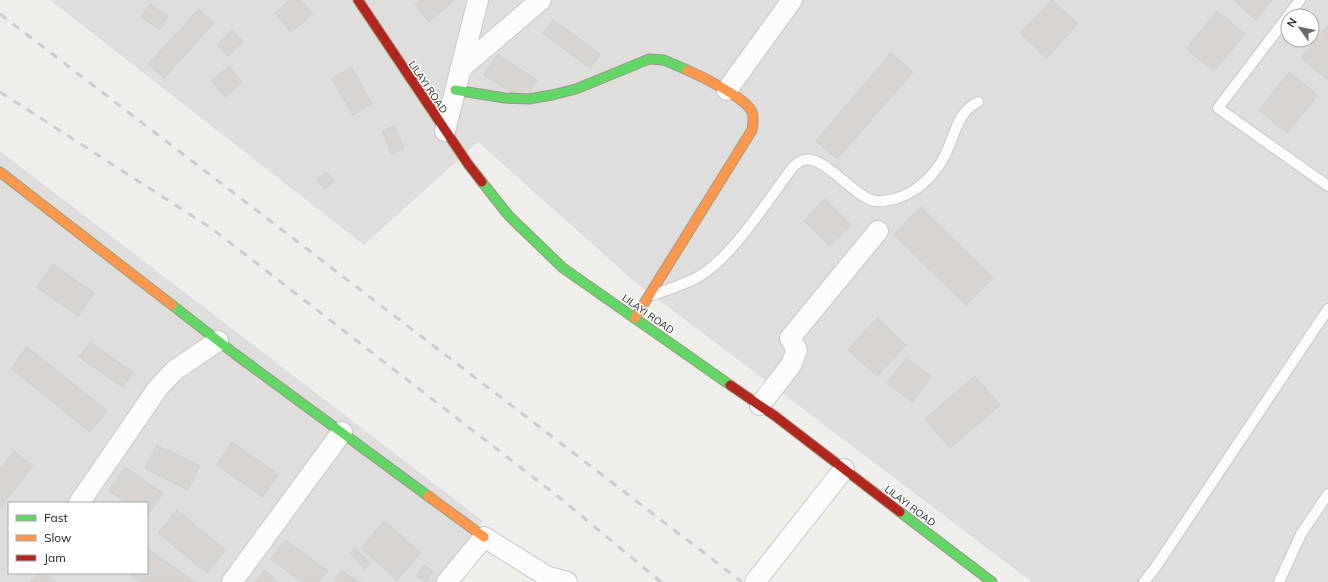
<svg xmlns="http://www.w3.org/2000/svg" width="1328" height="582" font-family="Mulish,sans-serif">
<rect width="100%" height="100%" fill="#f0eeeb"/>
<path fill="#dfdedc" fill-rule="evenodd" d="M50 0H1328V582H1032L635 282 478 142 364 245ZM1288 16H1312V40H1288Z
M0 151 483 521 437 582H0ZM9 503H147V573H9Z"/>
<path fill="#d7d4d2" stroke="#d3d0cc" d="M290 0H301L313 14 291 32 275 13Z
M421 0H455L429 22 415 5Z
M1052 0 1078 24 1046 58 1020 33Z
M1233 0H1272L1256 20Z
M150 4 168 16 160 29 141 17Z
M199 9 214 23 164 78 148 64Z
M1217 11 1245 34 1214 71 1186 49Z
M553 20 600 54 590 68 543 33Z
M1328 25V80L1301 58Z
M232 30 243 42 228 56 217 45Z
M891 53 913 72 837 159 816 141Z
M497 54 537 80 524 101 484 75Z
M229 66 242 82 225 97 211 81Z
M351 67 372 104 353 115 332 79Z
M1289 72 1318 95 1287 133 1259 110Z
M394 126 404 148 392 154 382 131Z
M326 172 334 181 325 189 317 180Z
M825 199 851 225 830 246 804 221Z
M921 207 993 278 966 305 894 235Z
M53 264 94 293 78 316 37 287Z
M877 318 906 345 877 376 848 350Z
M90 342 133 372 123 387 79 357Z
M27 347 107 411 90 432 11 368Z
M906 358 931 376 913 402 887 383Z
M975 376 1000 405 950 448 925 419Z
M232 442 278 474 263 497 217 465Z
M157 445 200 466 188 490 145 468Z
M14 451 33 466 0 508V469Z
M125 467 163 493 147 516V503H127L109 491Z
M177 510 225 550 207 573 158 533Z
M384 521 421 553 397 580 361 548Z
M285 540 328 571 319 582H302L271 559Z
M147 548 195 582H140L129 574 147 573Z
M355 548 370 563 365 569 350 553Z
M424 565 433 571 426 582 417 576Z
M265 570 278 582H254Z
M341 571 361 582H335Z
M38 573H46L56 582H30Z"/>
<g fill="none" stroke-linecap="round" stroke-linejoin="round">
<defs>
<path id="lane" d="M1288 16 1218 108 1328 186
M1288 16 1300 0
M653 295C669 289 687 284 701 275 734 255 769 198 793 167 796 165 799 161 803 160 823 155 849 190 867 198 875 203 885 201 894 199 915 194 934 176 944 157 954 139 957 111 978 102
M1144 582 1155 568 1328 309
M1279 582 1301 534 1328 494"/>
<path id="street" d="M460 69 541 0
M727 90 792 0
M445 131 478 0
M760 405 791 365 797 350 790 338 878 231
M79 503 158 388 175 370 218 341
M232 582 342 432
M447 582 484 537 548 577 567 582
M755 582 844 469"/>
<path id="fast" d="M455 90 505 98 529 99 552 95 576 89 649 59 664 60 687 70
M482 182 509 216 563 268 730 385
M172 305 235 354 428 496
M900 512 992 582"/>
<path id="slow" d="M0 172 172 305
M635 318 752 130C753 124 754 117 752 112 746 98 701 76 687 70
M428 496 484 537"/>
<path id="jam" d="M358 0 468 164 482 182
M730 385 775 416 900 512"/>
</defs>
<use href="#lane" stroke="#c9c8c7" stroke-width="12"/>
<use href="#street" stroke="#c9c8c7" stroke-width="22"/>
<use href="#fast" stroke="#999a82" stroke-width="11"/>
<use href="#slow" stroke="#999a82" stroke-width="11"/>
<use href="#jam" stroke="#999a82" stroke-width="11"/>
<use href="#lane" stroke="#fdfcfc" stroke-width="10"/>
<use href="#street" stroke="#fdfcfc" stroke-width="20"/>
<use href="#fast" stroke="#63d668" stroke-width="9"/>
<use href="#slow" stroke="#ff974d" stroke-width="9"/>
<use href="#jam" stroke="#b3261e" stroke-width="9"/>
<path stroke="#ccc" stroke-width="3" stroke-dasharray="8 8" stroke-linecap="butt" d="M0 14 742 582
M0 92 211 228 560 498 661 582"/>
</g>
<g text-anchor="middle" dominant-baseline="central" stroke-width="3" stroke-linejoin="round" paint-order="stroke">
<g font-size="10" fill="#222" stroke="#fff">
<text transform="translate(428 87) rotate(56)">LILAYI ROAD</text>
<text transform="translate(648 314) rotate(35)">LILAYI ROAD</text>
<text transform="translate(910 506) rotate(37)">LILAYI ROAD</text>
</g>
</g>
<rect x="8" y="502" width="140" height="72" fill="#ffffff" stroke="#a7a7a7"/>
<rect x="16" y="515" width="20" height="6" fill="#63d668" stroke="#a7a7a7"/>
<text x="44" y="522" font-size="12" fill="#222222">Fast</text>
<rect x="16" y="535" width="20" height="6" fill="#ff974d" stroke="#a7a7a7"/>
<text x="44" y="542" font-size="12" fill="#222222">Slow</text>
<rect x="16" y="555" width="20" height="6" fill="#b3261e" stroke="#a7a7a7"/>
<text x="44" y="562" font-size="12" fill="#222222">Jam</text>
<g transform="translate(1300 28) rotate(303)"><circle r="19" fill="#ffffff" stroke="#a7a7a7"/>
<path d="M0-3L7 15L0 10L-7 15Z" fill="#6a6968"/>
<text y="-6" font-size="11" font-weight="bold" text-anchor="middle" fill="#222222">N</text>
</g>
</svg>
